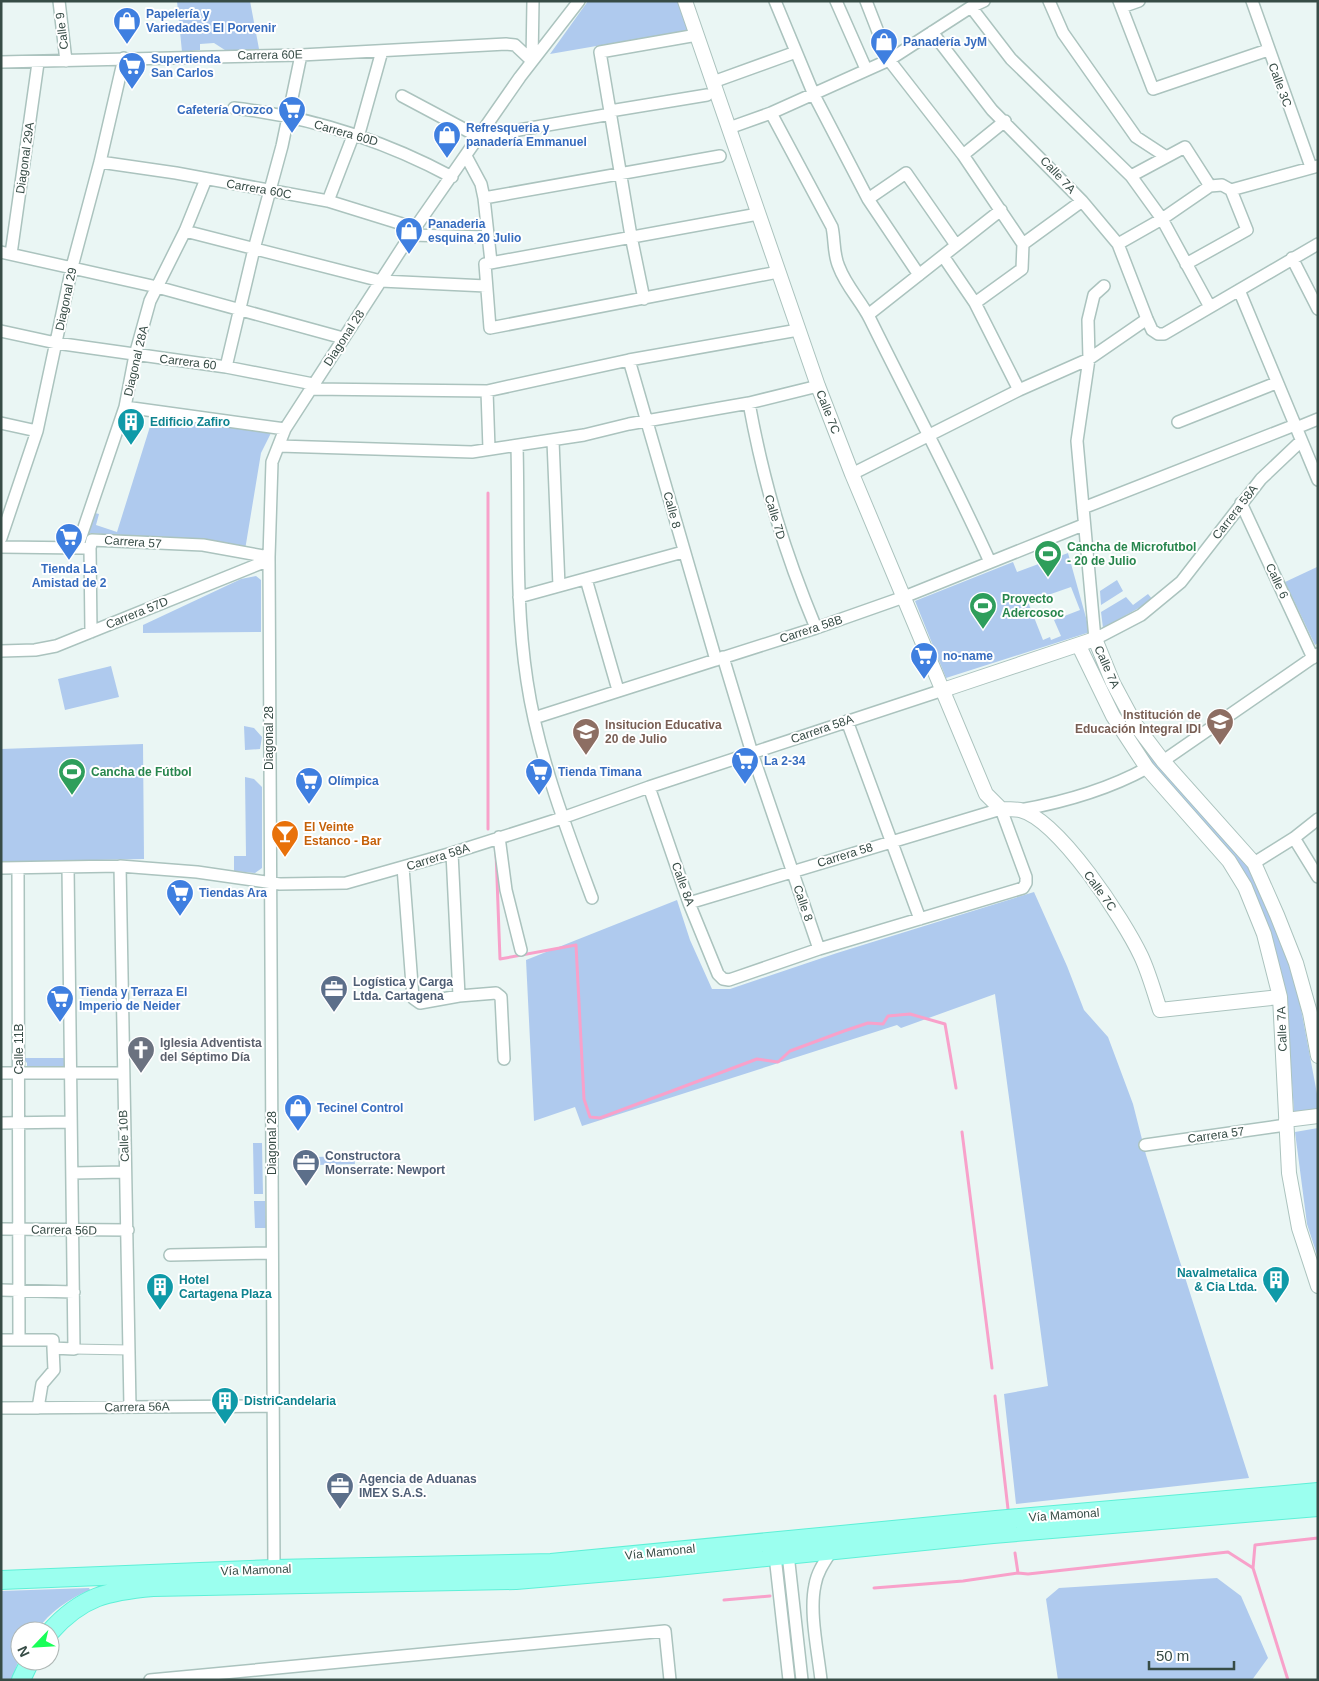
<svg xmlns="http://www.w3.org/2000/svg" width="1319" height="1681" font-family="Helvetica,sans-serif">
<rect width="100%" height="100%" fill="#eaf6f4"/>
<path fill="#afcaee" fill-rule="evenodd" d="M177 1H250L259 49 228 52 214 43 200 44V50L182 52Z
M588 1H678L689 30 550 54Z
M153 417 272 431 261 453 245 550 171 539 89 533 95 513 99 514 96 525 117 532Z
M1068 553 1090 632 946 678 915 601 1013 562 1017 572ZM1071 587 1080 610 1054 620 1061 636 1051 640 1050 637 1043 640 1028 602Z
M1317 567 1318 643 1315 645 1285 582Z
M256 576 261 580V632L143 633V625L241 579Z
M1117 580 1123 591 1101 605 1100 591Z
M1148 594 1153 600 1103 628 1101 612 1126 597 1133 605Z
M1090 652 1117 702 1153 758 1250 868 1286 953 1298 993 1318 1099V1110L1294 1112 1286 996 1241 873 1148 762 1127 732 1085 654Z
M111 666 119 697 65 710 58 679Z
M244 726 254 728 262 737 260 749 245 750Z
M143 744 144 859 1 862V749Z
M245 777 254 779 262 787V868L255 873 234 871V856H246Z
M1034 892 1067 966 1084 1010 1108 1037 1133 1104 1146 1155 1249 1478 1016 1504 1004 1394 1048 1386 995 994 901 1028 897 1025 582 1126 575 1107 534 1121 526 960 677 900 690 940 712 989H730L837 953Z
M23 1058H66V1070H27V1063Z
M1318 1128V1258L1307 1224 1295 1132Z
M253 1143H262L263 1194H254Z
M354 1156 355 1164 315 1165V1157Z
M254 1201H265L266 1228H255Z
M1217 1578 1241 1596 1268 1658 1252 1680H1058L1046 1599 1059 1588Z
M89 1588 90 1590C68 1599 50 1612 36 1631H20V1656L12 1680H1V1591Z"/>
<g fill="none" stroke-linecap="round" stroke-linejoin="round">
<path stroke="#f8a1ca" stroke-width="3" d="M488 493V829
M496 852 500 959 576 945 584 1099 590 1117 600 1118 757 1059 778 1062 790 1051 844 1031 868 1023 883 1024 888 1016 910 1014 945 1024 956 1088
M962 1132 992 1368
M995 1396 1008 1509
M1015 1553 1018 1573
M874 1588 963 1581 1018 1573 1028 1574 1228 1552 1253 1568
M724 1600 770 1596
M1288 1680 1253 1568 1255 1545 1318 1538"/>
<defs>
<path id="pedestrian" d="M74 1349 129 1350"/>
<path id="minor" d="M59 1 66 61
M775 1 814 95 868 199 919 275
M836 1 866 69
M866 1 889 60 963 155 1023 244 1022 269 975 303
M1049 1 1063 33 1136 137 1165 156
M1119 1 1153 89 1268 50
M1252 1 1311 167
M971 7 1011 59 1131 176 1162 219 1210 307
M1122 7 1139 1
M932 32 992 110 1082 201 1118 244 1147 319 1152 330 1158 334H1164L1318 244
M532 61 533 1
M1 62 301 55 506 44 515 45 532 61
M713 82 796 52
M402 96 479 137 611 114
M234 108C310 117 385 141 452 177
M610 111 707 95
M771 113 832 227C835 240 833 254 839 267 846 286 861 301 870 319 910 400 953 480 990 562
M729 128 771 113 889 60 971 7 984 1
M358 137 382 51
M963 155 1005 121
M466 156 481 184 484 198 491 262
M100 162 176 173 328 201 415 228
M1131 176 1185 147 1210 186
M484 198 720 156
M868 199 906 173 956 245
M328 201 353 136
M758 214 485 264 490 328 778 272
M185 231 381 281 486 286
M411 235 487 237
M1023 244 1082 201
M1118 244 1162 219 1210 186 1222 185 1231 190 1318 166
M1 252 157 287 343 338
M11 254 38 63
M943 256 975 303 1019 390
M1292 258 1318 309
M1186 264 1247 230 1231 190
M1104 286 1094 295 1088 320 1089 359 1077 441 1095 639 1141 615 1181 582 1261 479 1300 442
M1239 290 1318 480
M644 299 631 236 600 52 697 35
M868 315 1001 210
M1 331 56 343 226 367 313 384
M629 360 716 660
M226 367 254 249 282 146 301 55
M310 389 487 391 629 360 798 330
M487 391 489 449
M749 403C764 485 784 551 816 628
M125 407 285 429
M1178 422 1276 383
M1 423 37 431
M1296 428 1318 419
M553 441 559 586
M279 446 472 452 584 435 629 424 749 403 818 386
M517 446C519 524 515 603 527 681 538 755 566 828 592 898
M852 474 1019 390 1089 359 1147 319
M1241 503 1313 658
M1083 508 1295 425
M1 538 37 431 72 267 100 162 124 58
M1 547 83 548
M77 548 125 407 135 355 150 301 185 231 206 179
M586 579 618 690
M519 597 683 552
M91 632 90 548 92 540 203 545 269 557
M1 651 35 650 56 646 269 560
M723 657 752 753 819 949
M534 718 816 628 904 597 1083 525
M847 721 920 919
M1163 761 1318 654
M649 787 689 903 718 974 723 979 729 980 819 949 1023 888 1026 883V877L1001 809 689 903
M1020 810C1064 802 1107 790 1147 768
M499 837 506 890 521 950
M1294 838 1318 877
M1254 863 1294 838 1318 819
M120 866 130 1407
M403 867 413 998 420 1003 459 996 452 853
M1 868 120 866 197 872 280 884 346 883 452 853 562 818 649 787 943 690
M18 868 19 1340
M459 996 496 993 501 997 504 1059
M1 1073H123
M1 1123 71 1122
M1145 1145 1286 1125
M73 1173 125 1172
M1 1229 128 1230
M170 1255 272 1253
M1 1290 74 1292
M1 1340H53V1348L74 1349 68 867
M1 1408 273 1406
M38 1408 42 1384 54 1370 53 1348
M788 1554 802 1680
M775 1556 789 1680
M274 1569 269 557 272 462 285 429 415 228 520 77 579 1
M150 1680 665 1631 670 1680
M821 1680C818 1652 809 1612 815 1585 817 1572 825 1561 832 1550"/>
<path id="tertiary" d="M685 1 818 386 852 474 986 794 1001 809C1007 809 1014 809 1020 810 1059 820 1124 920 1141 956 1149 973 1154 992 1160 1010L1280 997
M1079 646 1113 716 1147 768 1229 861 1245 887 1264 934 1280 997 1289 1173 1299 1228 1318 1286
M943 690 1095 639 1113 683 1135 724 1163 761 1254 863 1277 915 1296 963 1310 1013 1318 1056
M1286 1120 1318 1116"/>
<path id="primary" d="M1 1580 274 1569 551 1563 996 1520 1318 1492
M50 1632C82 1596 108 1591 153 1587L516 1580 657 1568 993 1534 1318 1507
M21 1680 30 1661"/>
</defs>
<use href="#pedestrian" stroke="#abc3be" stroke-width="11"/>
<use href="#minor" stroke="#abc3be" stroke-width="14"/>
<use href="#tertiary" stroke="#abc3be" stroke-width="16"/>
<use href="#primary" stroke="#5ef0d7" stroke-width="20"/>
<use href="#pedestrian" stroke="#fff" stroke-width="9"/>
<use href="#minor" stroke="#fff" stroke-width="11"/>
<use href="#tertiary" stroke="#fff" stroke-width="14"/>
<use href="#primary" stroke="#9bffef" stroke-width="18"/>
</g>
<defs>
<symbol id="shop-pin" viewBox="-11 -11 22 30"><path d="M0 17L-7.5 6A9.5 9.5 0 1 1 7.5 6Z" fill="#3f7fe0" stroke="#fff"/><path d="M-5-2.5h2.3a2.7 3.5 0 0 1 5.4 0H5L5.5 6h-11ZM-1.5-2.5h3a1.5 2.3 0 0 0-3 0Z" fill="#fff"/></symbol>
<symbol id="supermarket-pin" viewBox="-11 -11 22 30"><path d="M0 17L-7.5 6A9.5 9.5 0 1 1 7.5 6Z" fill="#3f7fe0" stroke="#fff"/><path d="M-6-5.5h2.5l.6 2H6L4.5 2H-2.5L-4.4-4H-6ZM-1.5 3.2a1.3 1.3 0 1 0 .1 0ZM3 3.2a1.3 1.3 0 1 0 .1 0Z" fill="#fff"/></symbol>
<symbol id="building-pin" viewBox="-11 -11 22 30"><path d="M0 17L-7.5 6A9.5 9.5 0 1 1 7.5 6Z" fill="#0f9aa8" stroke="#fff"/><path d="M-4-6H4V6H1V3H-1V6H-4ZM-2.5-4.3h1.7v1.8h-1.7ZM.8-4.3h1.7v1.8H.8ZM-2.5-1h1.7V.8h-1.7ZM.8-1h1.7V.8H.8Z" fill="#fff"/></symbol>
<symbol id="stadium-pin" viewBox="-11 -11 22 30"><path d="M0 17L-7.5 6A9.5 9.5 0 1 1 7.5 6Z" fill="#2e9e5b" stroke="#fff"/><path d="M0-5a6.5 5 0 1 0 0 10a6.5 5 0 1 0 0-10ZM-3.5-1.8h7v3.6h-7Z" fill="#fff"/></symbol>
<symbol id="school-pin" viewBox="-11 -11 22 30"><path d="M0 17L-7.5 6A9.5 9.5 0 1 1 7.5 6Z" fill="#8d6e63" stroke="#fff"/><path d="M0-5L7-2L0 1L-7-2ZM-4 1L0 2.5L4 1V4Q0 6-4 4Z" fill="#fff"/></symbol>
<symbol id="bar-pin" viewBox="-11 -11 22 30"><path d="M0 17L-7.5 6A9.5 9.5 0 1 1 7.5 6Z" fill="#e8710a" stroke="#fff"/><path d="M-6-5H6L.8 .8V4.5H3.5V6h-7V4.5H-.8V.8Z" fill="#fff"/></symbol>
<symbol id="office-pin" viewBox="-11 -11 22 30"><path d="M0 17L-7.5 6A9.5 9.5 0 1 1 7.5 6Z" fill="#5c6f8a" stroke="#fff"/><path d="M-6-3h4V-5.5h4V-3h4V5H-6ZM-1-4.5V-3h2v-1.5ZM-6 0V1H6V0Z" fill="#fff"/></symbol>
<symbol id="church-pin" viewBox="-11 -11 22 30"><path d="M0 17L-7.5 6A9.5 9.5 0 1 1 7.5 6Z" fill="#6b7280" stroke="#fff"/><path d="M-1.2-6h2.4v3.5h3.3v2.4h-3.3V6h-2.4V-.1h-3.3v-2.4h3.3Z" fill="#fff"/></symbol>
</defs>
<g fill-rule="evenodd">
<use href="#shop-pin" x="111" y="5" width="32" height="43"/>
<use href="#shop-pin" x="868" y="26" width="32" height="43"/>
<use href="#supermarket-pin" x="116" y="50" width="32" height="43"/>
<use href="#supermarket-pin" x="276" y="94" width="32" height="43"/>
<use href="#shop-pin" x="431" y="119" width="32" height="43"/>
<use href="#shop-pin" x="393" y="215" width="32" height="43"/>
<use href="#building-pin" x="115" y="406" width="32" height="43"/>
<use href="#supermarket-pin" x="53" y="521" width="32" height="43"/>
<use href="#stadium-pin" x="1032" y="538" width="32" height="43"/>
<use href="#stadium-pin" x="967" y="590" width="32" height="43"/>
<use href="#supermarket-pin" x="908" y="640" width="32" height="43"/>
<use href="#school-pin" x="1204" y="706" width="32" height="43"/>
<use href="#school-pin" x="570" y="716" width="32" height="43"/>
<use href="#supermarket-pin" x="729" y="745" width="32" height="43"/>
<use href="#stadium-pin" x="56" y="756" width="32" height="43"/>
<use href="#supermarket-pin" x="523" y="756" width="32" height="43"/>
<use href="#supermarket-pin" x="293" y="765" width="32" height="43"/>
<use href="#bar-pin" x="269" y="818" width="32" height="43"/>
<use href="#supermarket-pin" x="164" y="877" width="32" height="43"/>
<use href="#office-pin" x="318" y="973" width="32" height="43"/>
<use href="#supermarket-pin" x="44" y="983" width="32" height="43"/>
<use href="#church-pin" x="125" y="1034" width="32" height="43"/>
<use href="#shop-pin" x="282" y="1092" width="32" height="43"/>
<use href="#office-pin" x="290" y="1147" width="32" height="43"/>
<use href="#building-pin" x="1260" y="1264" width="32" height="43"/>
<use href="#building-pin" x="144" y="1271" width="32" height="43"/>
<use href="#building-pin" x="209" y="1385" width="32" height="43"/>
<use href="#office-pin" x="324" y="1470" width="32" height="43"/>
</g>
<g text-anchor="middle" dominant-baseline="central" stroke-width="4" stroke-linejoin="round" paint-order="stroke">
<g font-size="12" font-weight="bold" fill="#366cbe" stroke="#fff" text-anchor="start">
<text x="146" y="14">Papelería y<tspan x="146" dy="14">Variedades El Porvenir</tspan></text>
<text x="903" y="42">Panadería JyM</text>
<text x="151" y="59">Supertienda<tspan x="151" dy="14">San Carlos</tspan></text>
<text x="273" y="110" text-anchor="end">Cafetería Orozco</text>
<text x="466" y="128">Refresqueria y<tspan x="466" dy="14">panadería Emmanuel</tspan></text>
<text x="428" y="224">Panaderia<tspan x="428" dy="14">esquina 20 Julio</tspan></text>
<text x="69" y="569" text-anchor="middle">Tienda La<tspan x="69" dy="14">Amistad de 2</tspan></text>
<text x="943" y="656">no-name</text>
<text x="764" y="761">La 2-34</text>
<text x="558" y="772">Tienda Timana</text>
<text x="328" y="781">Olímpica</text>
<text x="199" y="893">Tiendas Ara</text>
<text x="79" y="992">Tienda y Terraza El<tspan x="79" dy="14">Imperio de Neider</tspan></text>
<text x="317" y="1108">Tecinel Control</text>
</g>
<g font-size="12" fill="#374c46" stroke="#fff">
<text transform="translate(62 31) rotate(-97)">Calle 9</text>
<text transform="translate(270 55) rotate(-1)">Carrera 60E</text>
<text transform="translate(1280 85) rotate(70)">Calle 3C</text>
<text transform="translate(346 133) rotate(16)">Carrera 60D</text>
<text transform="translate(25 158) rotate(-82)">Diagonal 29A</text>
<text transform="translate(1058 175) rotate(47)">Calle 7A</text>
<text transform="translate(259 189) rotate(10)">Carrera 60C</text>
<text transform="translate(66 299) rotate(-78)">Diagonal 29</text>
<text transform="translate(344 338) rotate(-57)">Diagonal 28</text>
<text transform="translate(136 361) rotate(-77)">Diagonal 28A</text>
<text transform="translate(188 362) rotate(7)">Carrera 60</text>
<text transform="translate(828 412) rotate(69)">Calle 7C</text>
<text transform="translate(672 510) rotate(75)">Calle 8</text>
<text transform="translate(1235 512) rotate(-52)">Carrera 58A</text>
<text transform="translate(775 517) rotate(73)">Calle 7D</text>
<text transform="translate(133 542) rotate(4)">Carrera 57</text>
<text transform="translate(1277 581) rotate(65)">Calle 6</text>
<text transform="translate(137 613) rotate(-22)">Carrera 57D</text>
<text transform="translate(811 629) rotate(-18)">Carrera 58B</text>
<text transform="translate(1107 667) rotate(66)">Calle 7A</text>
<text transform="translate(822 729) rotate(-19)">Carrera 58A</text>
<text transform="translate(269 738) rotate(-90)">Diagonal 28</text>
<text transform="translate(845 855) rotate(-17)">Carrera 58</text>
<text transform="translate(438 857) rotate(-17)">Carrera 58A</text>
<text transform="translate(683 884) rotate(70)">Calle 8A</text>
<text transform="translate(1100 891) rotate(54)">Calle 7C</text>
<text transform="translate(803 903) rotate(71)">Calle 8</text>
<text transform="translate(1282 1029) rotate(-92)">Calle 7A</text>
<text transform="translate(19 1049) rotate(-90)">Calle 11B</text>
<text transform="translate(1216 1135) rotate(-8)">Carrera 57</text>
<text transform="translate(124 1136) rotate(-92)">Calle 10B</text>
<text transform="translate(272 1143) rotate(-90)">Diagonal 28</text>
<text transform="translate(64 1230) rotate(1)">Carrera 56D</text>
<text transform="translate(137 1407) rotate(-1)">Carrera 56A</text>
<text transform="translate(1064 1515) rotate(-4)">Vía Mamonal</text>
<text transform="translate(660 1552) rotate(-6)">Vía Mamonal</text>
<text transform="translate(256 1570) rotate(-2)">Vía Mamonal</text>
</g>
<g font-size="12" font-weight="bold" fill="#0d838f" stroke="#fff" text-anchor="start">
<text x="150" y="422">Edificio Zafiro</text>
<text x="1257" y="1273" text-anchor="end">Navalmetalica<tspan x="1257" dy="14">&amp; Cia Ltda.</tspan></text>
<text x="179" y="1280">Hotel<tspan x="179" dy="14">Cartagena Plaza</tspan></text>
<text x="244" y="1401">DistriCandelaria</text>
</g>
<g font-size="12" font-weight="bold" fill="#27864d" stroke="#fff" text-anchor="start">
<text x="1067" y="547">Cancha de Microfutbol<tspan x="1067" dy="14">- 20 de Julio</tspan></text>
<text x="1002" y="599">Proyecto<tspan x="1002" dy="14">Adercosoc</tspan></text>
<text x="91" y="772">Cancha de Fútbol</text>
</g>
<g font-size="12" font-weight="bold" fill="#785e54" stroke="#fff" text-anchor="end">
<text x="1201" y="715">Institución de<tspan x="1201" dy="14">Educación Integral IDI</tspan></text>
<text x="605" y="725" text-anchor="start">Insitucion Educativa<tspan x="605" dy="14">20 de Julio</tspan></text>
</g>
<g font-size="12" font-weight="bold" fill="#c56008" stroke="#fff" text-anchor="start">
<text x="304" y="827">El Veinte<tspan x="304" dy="14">Estanco - Bar</tspan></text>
</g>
<g font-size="12" font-weight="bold" fill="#4e5e75" stroke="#fff" text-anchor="start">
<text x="353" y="982">Logística y Carga<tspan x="353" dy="14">Ltda. Cartagena</tspan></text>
<text x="325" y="1156">Constructora<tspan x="325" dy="14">Monserrate: Newport</tspan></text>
<text x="359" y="1479">Agencia de Aduanas<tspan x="359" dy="14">IMEX S.A.S.</tspan></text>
</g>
<g font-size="12" font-weight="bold" fill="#5b616d" stroke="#fff" text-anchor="start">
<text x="160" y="1043">Iglesia Adventista<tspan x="160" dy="14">del Séptimo Día</tspan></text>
</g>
</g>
<rect width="1319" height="1681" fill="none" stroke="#374c46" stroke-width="5"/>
<g transform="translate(35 1646) rotate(245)"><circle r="24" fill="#ffffff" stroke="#afb7b5"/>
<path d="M0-4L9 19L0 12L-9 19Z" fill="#19ff58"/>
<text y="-8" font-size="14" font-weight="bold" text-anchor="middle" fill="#374c46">N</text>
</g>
<path d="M1149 1661v8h85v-8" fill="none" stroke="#374c46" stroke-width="2.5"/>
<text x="1156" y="1661" font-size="15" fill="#374c46" stroke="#ffffff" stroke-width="4" paint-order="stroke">50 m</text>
</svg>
